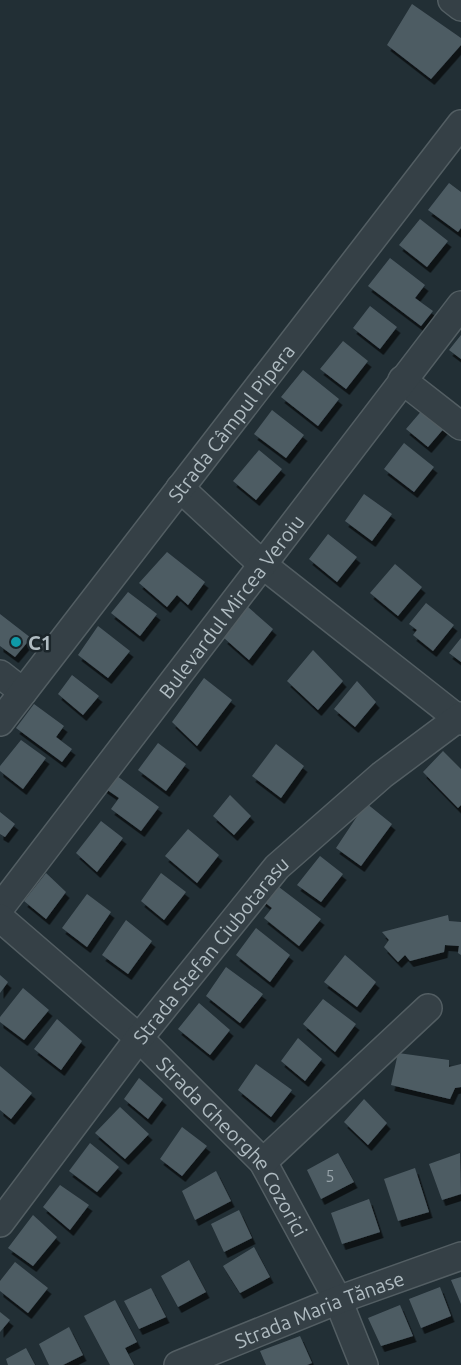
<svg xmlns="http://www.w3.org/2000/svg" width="461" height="1365" font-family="Ubuntu,sans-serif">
<defs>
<filter id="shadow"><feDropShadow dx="3.5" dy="6" stdDeviation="0" flood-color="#0009"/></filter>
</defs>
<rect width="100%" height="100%" fill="#222f35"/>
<path fill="#4e5c64" filter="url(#shadow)" d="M412 4 461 38V45L431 79 387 45Z
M449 183 461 192V228L458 232 428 210Z
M420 219 448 241 427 267 399 245Z
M390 258 425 285 415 298 433 311 421 326 368 286Z
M370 306 397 327 380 349 353 328Z
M461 335V359L449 350Z
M343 341 368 361 346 389 320 369Z
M303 370 339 399 318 426 281 397Z
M424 408 446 426 428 447 406 429Z
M272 410 304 435 286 458 254 434Z
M404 443 434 467 414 492 384 469Z
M259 450 282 469 256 500 233 481Z
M364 494 392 514 372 541 345 521Z
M328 534 357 557 337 582 309 559Z
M167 552 205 582 188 605 177 595 167 607 139 583Z
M395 564 422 587 398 616 370 593Z
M128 592 157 614 140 636 111 613Z
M426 603 454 625 433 651 413 635 417 630 409 624Z
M248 607 273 629 249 660 224 638Z
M0 614 31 638 15 657 0 646Z
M98 626 130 651 108 678 78 655Z
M461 638V662L449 653Z
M313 650 343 681 318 710 287 681Z
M72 675 99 696 83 715 58 694Z
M204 678 232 700 197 746 172 722Z
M357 681 376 702 355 727 334 709Z
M34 704 64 726 56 737 72 749 62 762 16 728Z
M21 740 46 758 23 789 0 771V766Z
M158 743 186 764 166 791 138 770Z
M276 744 304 766 281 798 252 776Z
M443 751 461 769V805L458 808 423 772Z
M113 773 159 807 141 831 111 809 119 798 103 787Z
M230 795 251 816 234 835 213 816Z
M366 803 392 824 361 866 336 848Z
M0 812 15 824 5 837 0 834Z
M101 821 123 838 97 872 76 853Z
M188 829 219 855 197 883 165 856Z
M320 856 343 874 321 902 297 885Z
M46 873 66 892 46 919 24 901Z
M161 873 186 892 164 920 141 901Z
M271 881 321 919 299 946 264 918 272 908 258 897Z
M87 894 111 912 87 947 62 928Z
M448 915 449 921 461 922V955L458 953 459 946 445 945 444 952 410 961 405 955 398 962 384 947 389 940 382 932Z
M126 920 152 941 128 974 102 955Z
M256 928 290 955 270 982 236 955Z
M345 955 376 982 357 1007 324 982Z
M226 967 263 994 240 1023 206 996Z
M0 975 8 982 0 993Z
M23 988 49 1010 24 1040 0 1022V1017Z
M323 999 356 1024 335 1052 303 1024Z
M199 1003 230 1030 210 1055 178 1029Z
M57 1019 82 1041 61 1070 34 1049Z
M298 1038 322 1059 305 1081 281 1061Z
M398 1053 449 1060V1067L461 1064V1087L455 1088 450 1099 391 1085Z
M256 1064 292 1090 271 1117 238 1090Z
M0 1066 32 1093 11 1119 0 1110Z
M139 1078 163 1099 148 1119 124 1099Z
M364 1099 387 1123 368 1145 344 1122Z
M120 1107 149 1134 125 1159 95 1133Z
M182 1127 207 1146 182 1176 160 1159Z
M90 1143 119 1167 97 1192 69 1171Z
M338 1153 354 1182 321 1199 307 1170Z
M460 1153 461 1194 442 1200 429 1164Z
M415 1168 429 1212 398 1221 384 1179Z
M216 1171 231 1201 195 1220 182 1191Z
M60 1185 89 1205 70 1230 43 1207Z
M369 1199 380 1232 342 1244 331 1213Z
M239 1210 252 1238 224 1252 211 1224Z
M33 1215 57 1237 33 1266 8 1248Z
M254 1247 270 1277 240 1293 223 1266Z
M189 1260 206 1292 178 1307 161 1276Z
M15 1262 48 1288 28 1313 0 1291V1281Z
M461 1277V1304L451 1280Z
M440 1287 451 1316 421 1328 409 1299Z
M151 1288 166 1317 139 1329 124 1301Z
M115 1300 137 1342 125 1348 134 1365H110L84 1316Z
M400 1305 413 1336 381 1346 368 1318Z
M0 1312 10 1320 0 1332Z
M69 1327 83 1355 63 1365H49L39 1344Z
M300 1336 312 1363 307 1365H266L260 1351Z
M26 1348 35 1365H8L6 1359Z"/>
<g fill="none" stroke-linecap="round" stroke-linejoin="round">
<defs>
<g id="minor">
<path d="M452 0 461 7"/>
<path d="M402 380 461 426"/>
<path d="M180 488 263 565 461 721"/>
<path d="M0 674 23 692"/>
<path id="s1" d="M0 722 461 124"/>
<path id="s2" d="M0 908 461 305"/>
<path id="s3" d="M0 918 139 1038 263 1162 338 1300 364 1365"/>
<path d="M263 1162 428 1008"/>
<path id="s4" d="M0 1223 139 1038 277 867 382 775 461 716"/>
<path id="s5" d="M178 1365 338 1300 461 1256"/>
</g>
</defs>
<use href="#minor" stroke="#535e63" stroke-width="30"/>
<use href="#minor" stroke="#354046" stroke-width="27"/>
</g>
<circle fill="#0f9aa8" stroke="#1b252a" stroke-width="2" cx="16" cy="642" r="6"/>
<g text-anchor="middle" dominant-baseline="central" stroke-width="5" stroke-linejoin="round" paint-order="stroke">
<g font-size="16" fill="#98a4aa">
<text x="330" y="1176">5</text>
</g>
<g font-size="20" fill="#b0bcc2" stroke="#1b252a">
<text stroke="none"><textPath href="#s1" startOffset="378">Strada Câmpul Pipera</textPath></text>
<text stroke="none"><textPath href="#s2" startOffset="380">Bulevardul Mircea Veroiu</textPath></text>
<text stroke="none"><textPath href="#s4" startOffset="345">Strada Stefan Ciubotarasu</textPath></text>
<text stroke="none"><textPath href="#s3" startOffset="328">Strada Gheorghe Cozorici</textPath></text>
<text stroke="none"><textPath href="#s5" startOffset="152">Strada Maria Tănase</textPath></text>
</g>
<g font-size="20" font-weight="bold" fill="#b0bcc2" stroke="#1b252a" text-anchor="start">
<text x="28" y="642">C1</text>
</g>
</g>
</svg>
